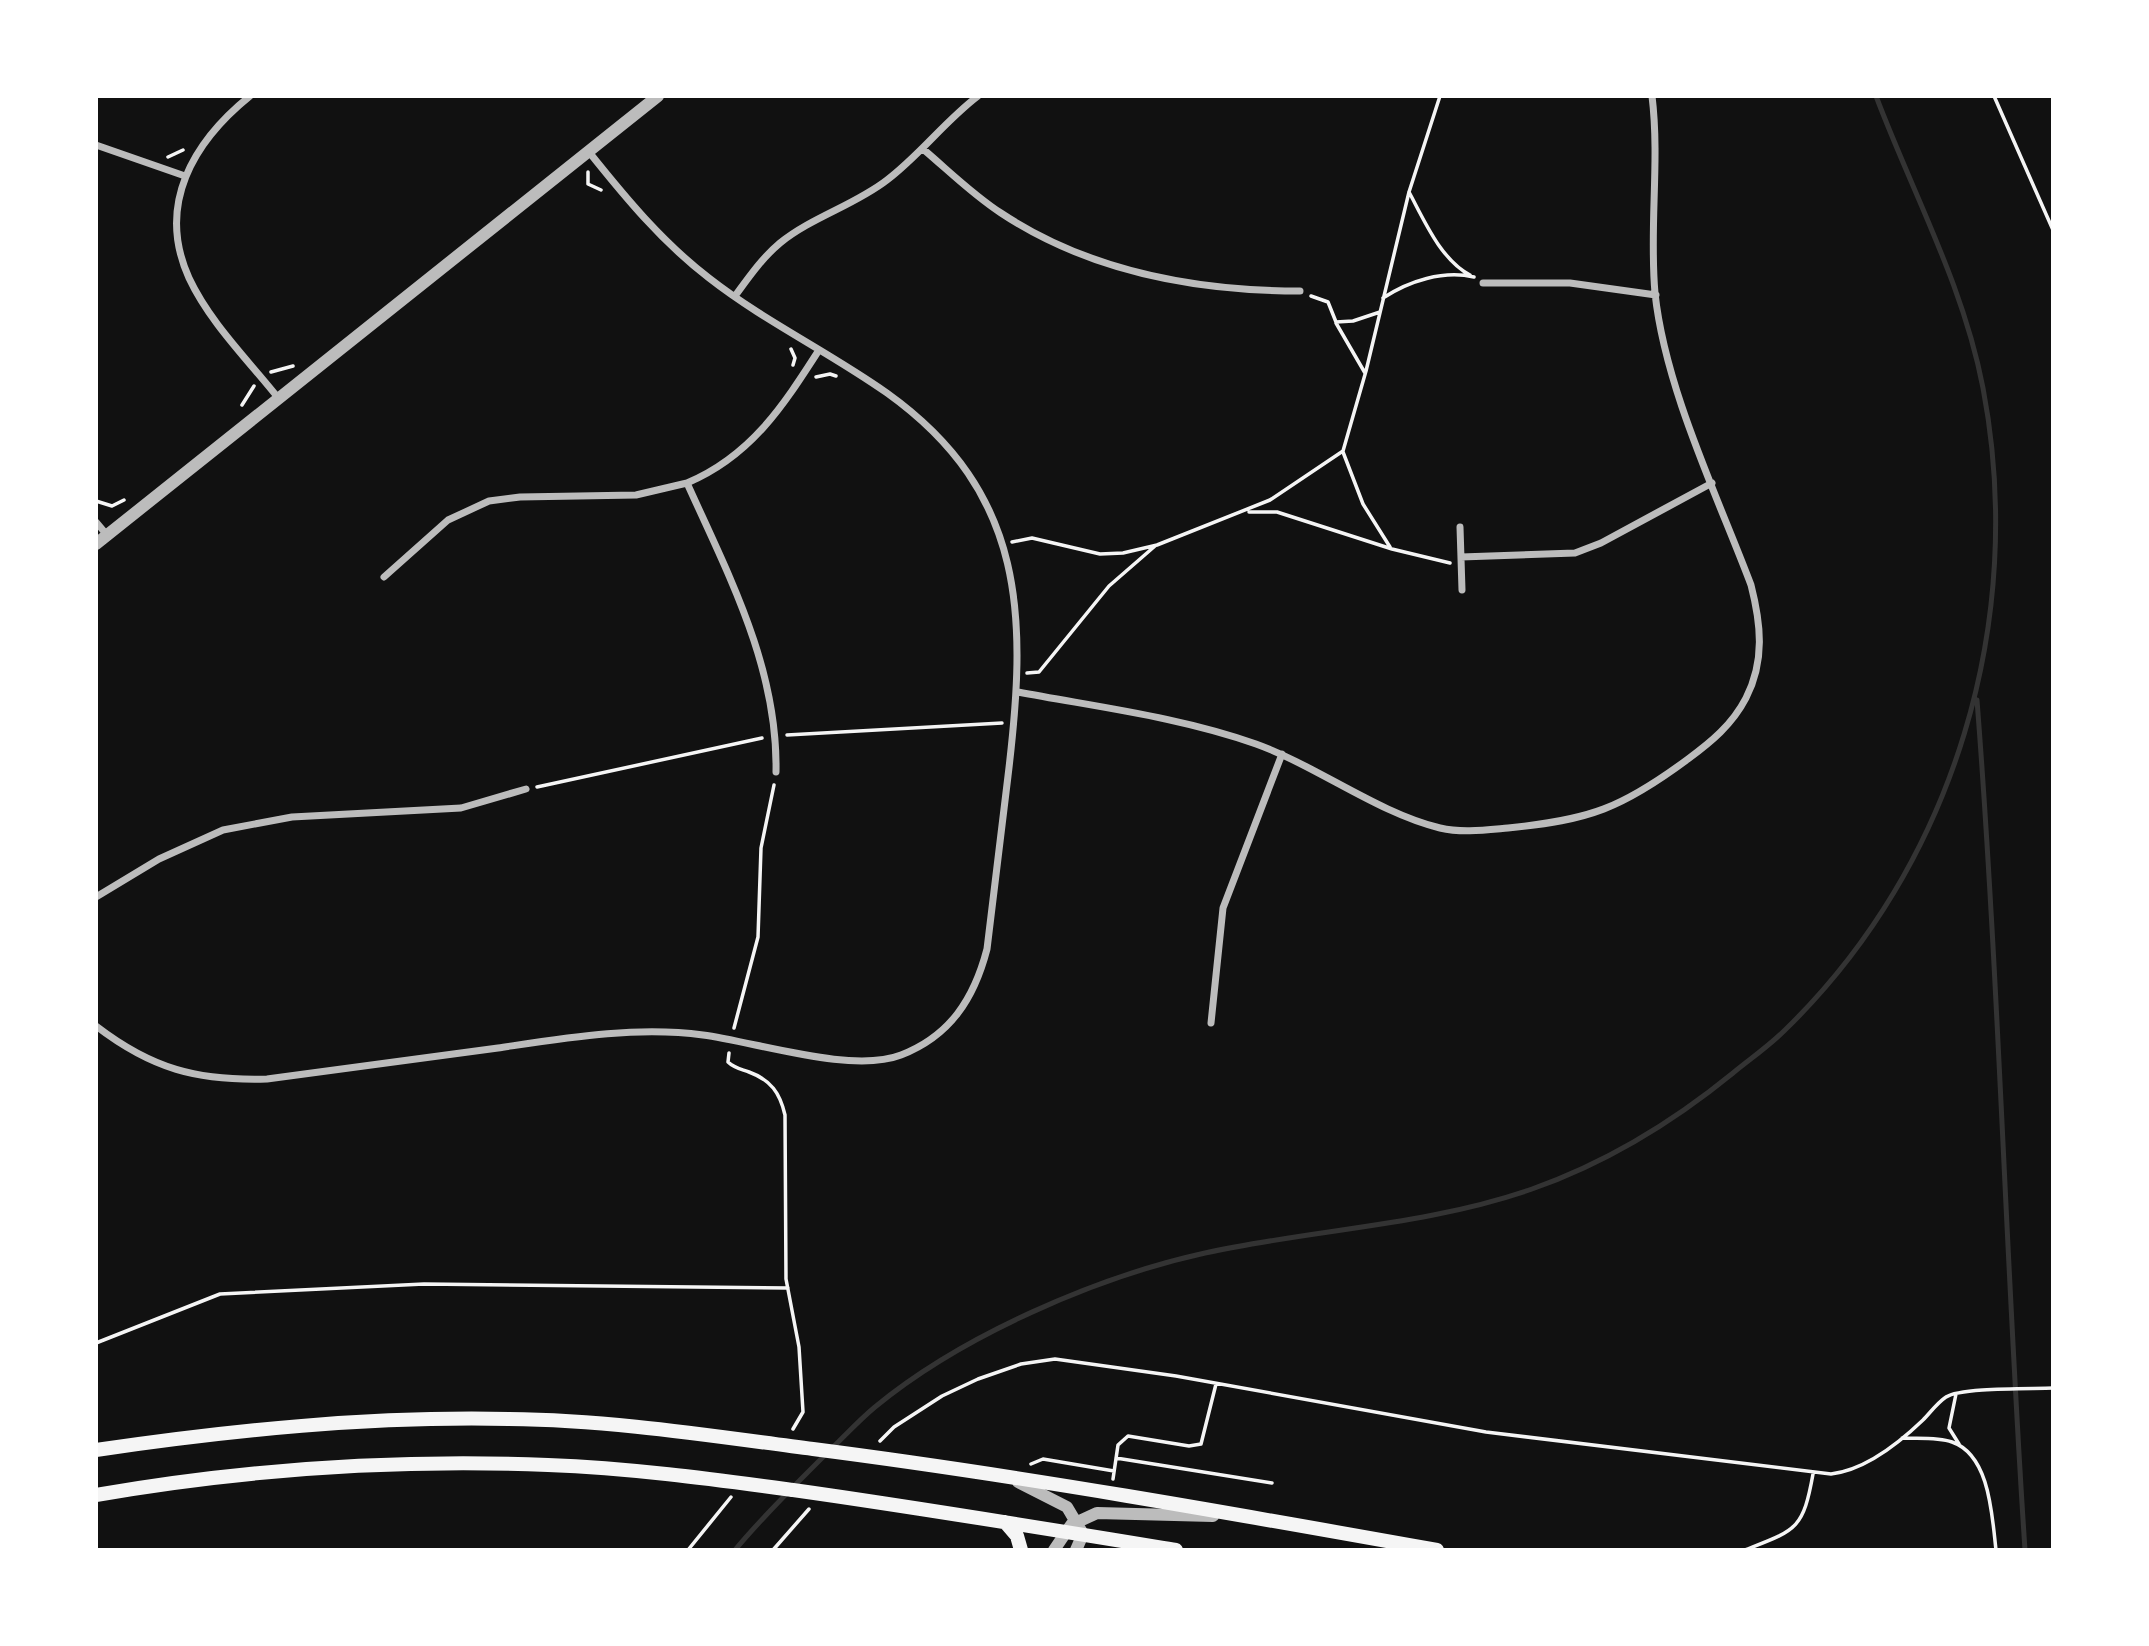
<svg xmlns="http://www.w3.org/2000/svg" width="2149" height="1646" font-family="Manrope,sans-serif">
<rect width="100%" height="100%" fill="#111"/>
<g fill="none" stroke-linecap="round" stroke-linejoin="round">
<path stroke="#333" stroke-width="5" d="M1977 700C1999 983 2006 1267 2025 1550
M735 1550C764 1515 795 1485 827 1453 843 1438 858 1421 875 1407 961 1336 1096 1277 1205 1253 1314 1229 1426 1226 1532 1189 1606 1163 1673 1122 1733 1073 1750 1059 1769 1046 1785 1030 1955 865 2027 619 1983 388 1963 284 1913 194 1876 96"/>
<path stroke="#f5f5f5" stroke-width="3.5" d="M1994 96 2053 230
M168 157 183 150
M588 172V184L601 190
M1409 192C1424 220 1441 260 1470 275
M1311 296 1328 302 1336 322 1353 321 1380 312
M1383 298C1409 281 1443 270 1474 277
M1336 323 1365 373
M791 349 795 358 793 365
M271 372 293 366
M816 377 830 374 836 376
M242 405 254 386
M1343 452 1363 504 1390 547
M96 501 112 506 124 500
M1249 512H1277L1392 549 1450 563
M1012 542 1032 538 1100 554 1123 553 1157 545 1270 500 1343 451 1366 371 1409 192 1440 96
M1027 673 1039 672 1109 586 1155 546
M787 735 1002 723
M537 787 762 738
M2053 969V975
M734 1028 758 937 761 848 774 785
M729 1053 728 1062C734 1068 741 1069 749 1072 771 1080 780 1093 785 1115L786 1279 799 1347 803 1412 793 1429
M96 1343 220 1294 424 1284 788 1288
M1956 1394 1949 1428 1959 1444
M1902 1438C1917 1439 1937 1437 1952 1442 1990 1455 1992 1516 1996 1550
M880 1441 894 1427 942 1396 978 1379 1021 1364 1055 1359 1176 1376 1486 1432 1831 1474C1865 1470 1899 1443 1923 1420 1930 1413 1937 1403 1946 1397 1960 1387 2032 1389 2053 1388
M1116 1458 1272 1483
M1031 1464 1043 1459 1114 1471
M1113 1479 1118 1445 1128 1436 1189 1446 1201 1444 1216 1384
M688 1550 731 1497
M773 1550 809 1509
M1745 1550C1796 1530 1803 1530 1813 1474
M2052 1550 2053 1547"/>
<path stroke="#bcbcbc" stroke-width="7" d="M250 96C193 142 156 205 189 278 210 323 249 361 279 399
M96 145 185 176
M923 149C949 171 973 195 1001 213 1090 272 1195 291 1300 291
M1483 283H1570L1656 295
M735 296C749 277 762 258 780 243 812 217 855 205 887 180 920 155 945 121 978 96
M96 522 107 535
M1460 527 1462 590
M1461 557 1575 553 1601 543 1712 483
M384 577 448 520 489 501 520 497 636 495 687 483
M1018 692C1097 707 1180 717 1256 744 1317 766 1378 813 1440 828 1462 833 1485 830 1508 828 1590 820 1622 808 1688 759 1711 742 1732 725 1746 698 1765 661 1761 624 1751 585 1717 495 1665 388 1655 293 1649 228 1660 161 1652 96
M776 772C778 668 729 576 687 483 751 456 783 406 819 350
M96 897 159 859 223 830 292 817 461 808 526 789
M1211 1023 1223 908 1282 754
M96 1026C152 1069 197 1081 267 1079 344 1068 421 1058 498 1048 565 1038 635 1026 703 1035 756 1042 852 1074 901 1055 950 1036 974 999 987 949 994 892 1001 834 1008 776 1027 619 1028 494 887 393 829 352 764 321 709 278 662 242 625 197 589 152"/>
<path stroke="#bcbcbc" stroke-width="12" d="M96 544 658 96
M1018 1482 1067 1507 1083 1534 1076 1550
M1054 1550 1071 1525 1097 1513 1213 1516"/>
<path stroke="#f5f5f5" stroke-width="14" d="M96 1450C233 1430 370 1416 509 1419 612 1420 712 1436 813 1449 1023 1476 1230 1513 1437 1550
M96 1495C246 1469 396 1459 548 1465 630 1468 711 1479 793 1490 921 1508 1048 1529 1176 1550
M1005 1522 1017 1536 1021 1550"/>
</g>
<rect width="2149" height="1646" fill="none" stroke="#ffffff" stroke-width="196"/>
</svg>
